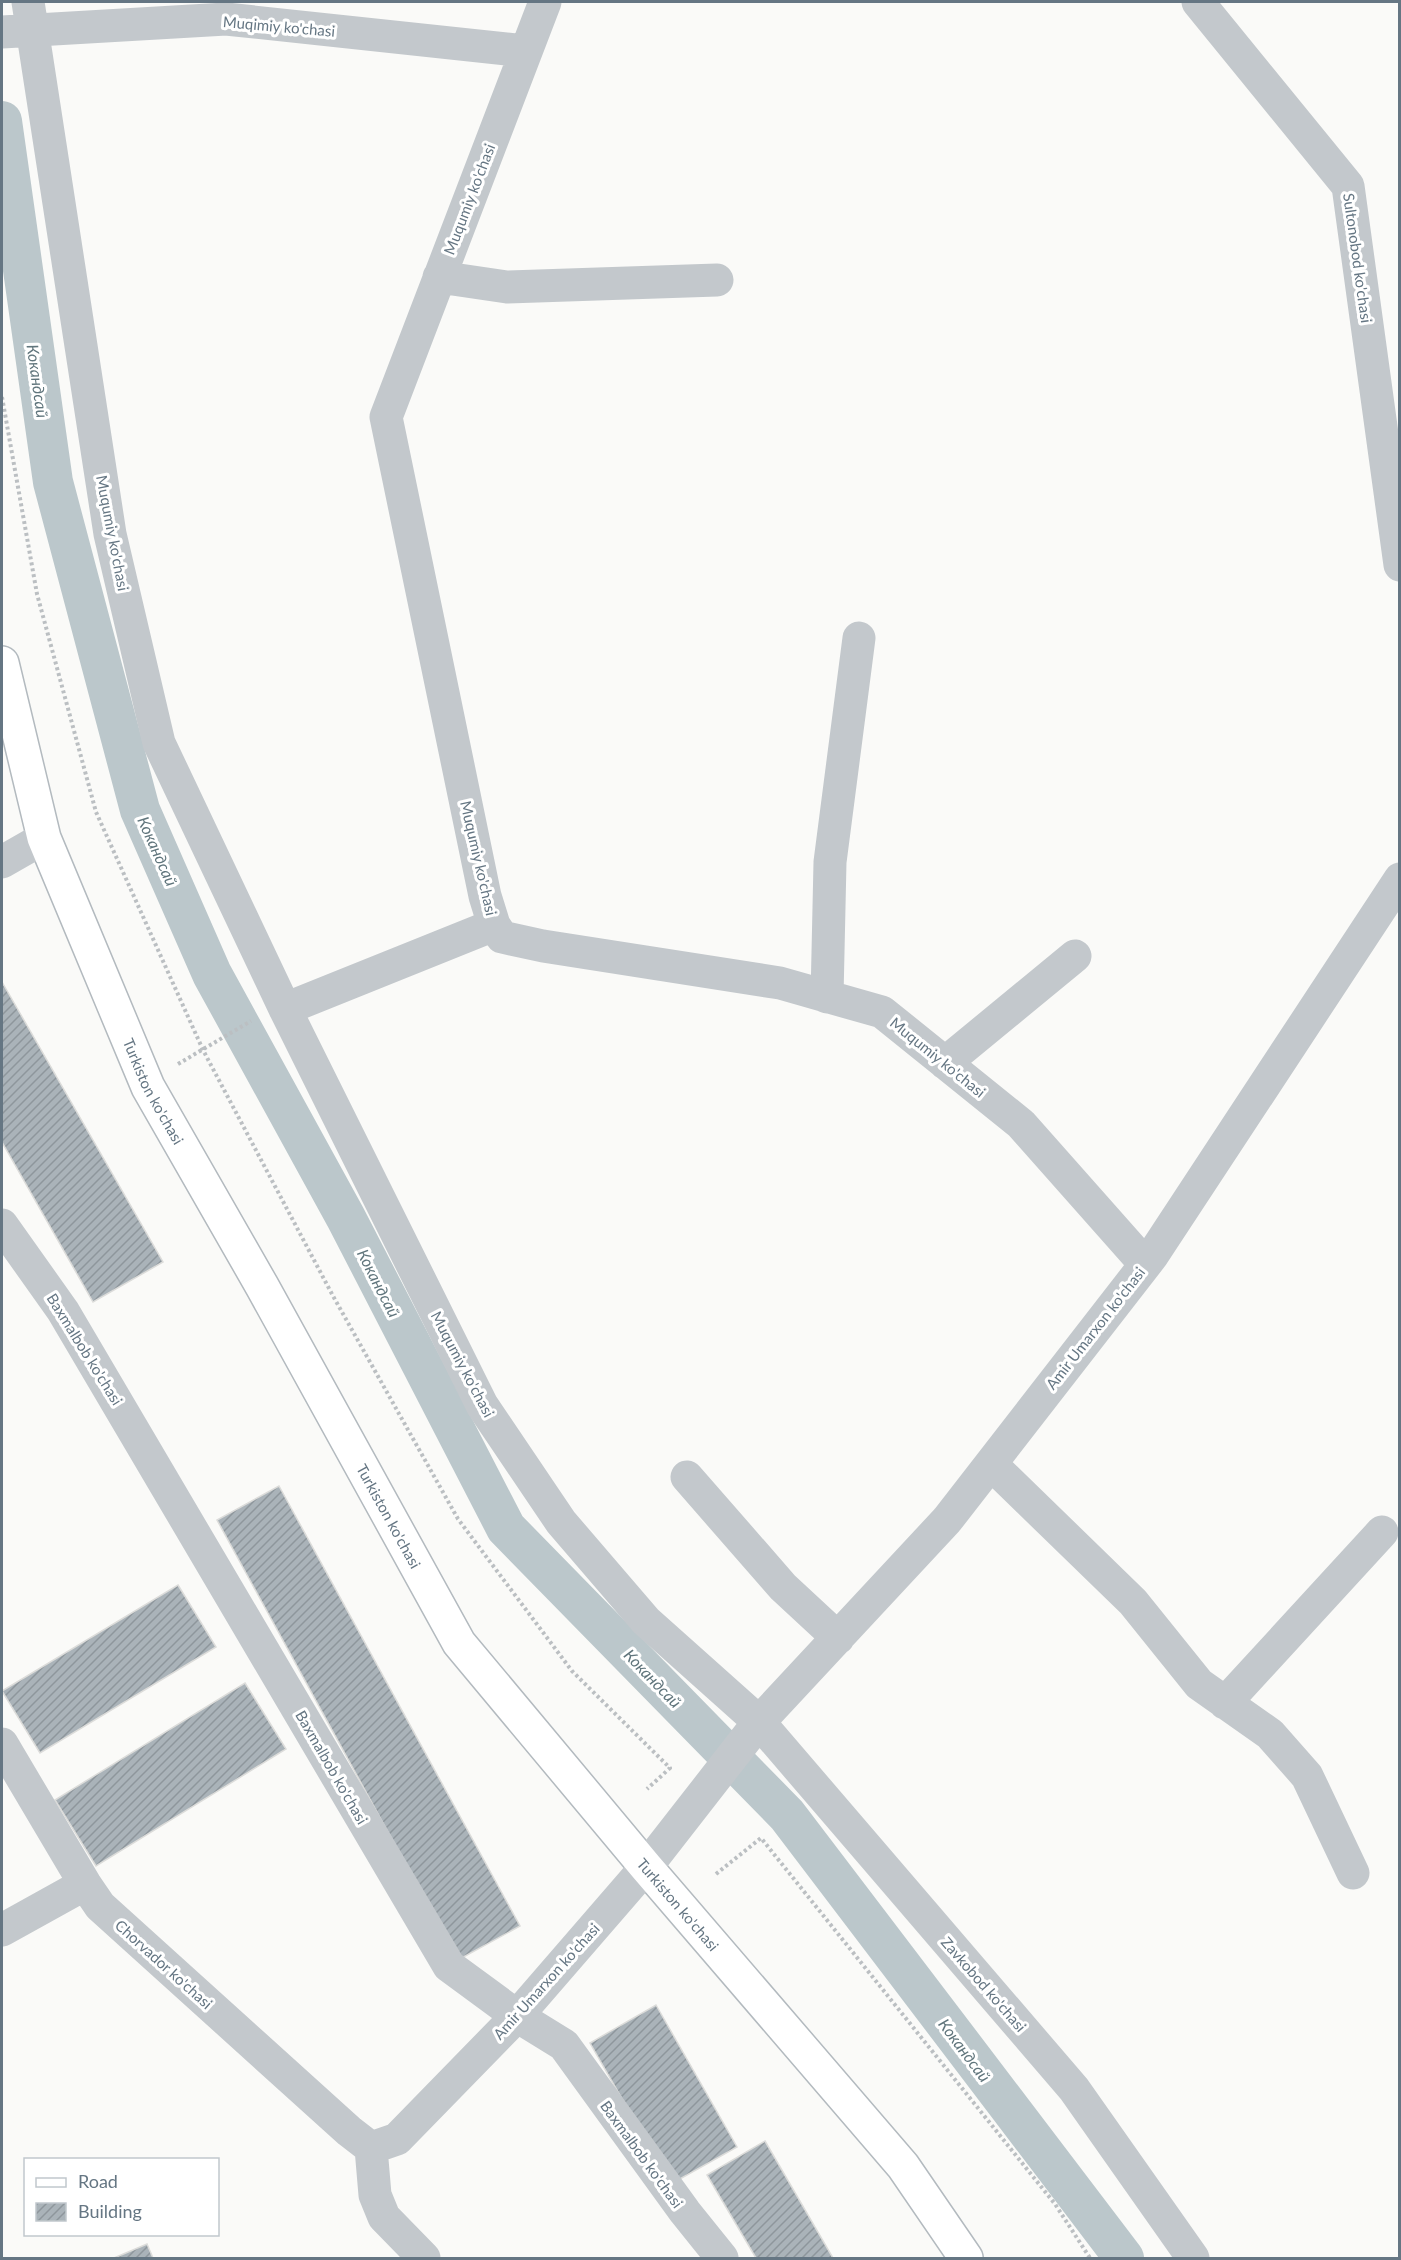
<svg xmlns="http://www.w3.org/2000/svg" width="1401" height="2260" font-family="Lato,sans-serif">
<defs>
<pattern id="building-hatch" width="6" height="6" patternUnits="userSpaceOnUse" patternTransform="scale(1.5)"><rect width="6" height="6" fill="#aab3b9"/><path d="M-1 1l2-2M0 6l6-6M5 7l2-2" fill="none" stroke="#8e969c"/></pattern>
</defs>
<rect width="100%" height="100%" fill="#fafaf8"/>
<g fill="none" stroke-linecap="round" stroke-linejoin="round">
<path stroke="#bbc7cb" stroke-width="40" d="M2 121 53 482 140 810 212 974 346 1218 506 1528 787 1815 1124 2258"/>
</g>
<path fill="url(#building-hatch)" stroke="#dcdcda" stroke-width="1.5" d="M2 982 163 1262 93 1302 2 1142Z
M279 1486 520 1926 458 1960 217 1520Z
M178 1585 216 1647 40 1753 2 1691Z
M245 1683 286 1749 96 1866 55 1800Z
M656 2005 737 2147 671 2184 590 2043Z
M765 2141 833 2258H756L707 2175Z
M147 2244 153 2258H114Z"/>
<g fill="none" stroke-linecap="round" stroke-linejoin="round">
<defs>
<g id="secondary">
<path id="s1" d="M2 663 44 838 148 1087 262 1286 459 1643 646 1867 903 2166 966 2258"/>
</g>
</defs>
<use href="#secondary" stroke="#b3babf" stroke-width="36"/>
<path stroke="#bbbfc2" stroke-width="4" stroke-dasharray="3 3" stroke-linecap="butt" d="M2 397 37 594 96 812 203 1050 333 1296 458 1519 572 1671 670 1768 647 1789
M178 1064 251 1021
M716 1874 761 1838 1055 2204 1090 2258"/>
<path stroke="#c3c8cc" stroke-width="33" d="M28 2 110 534 159 743 285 1009 482 1405 561 1522 646 1621 759 1722 1074 2089 1193 2258
M545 2 386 417 485 896 494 925 502 937 543 946 780 983 882 1012 1021 1124 1145 1264
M1198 2 1348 186 1400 565
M2 32 226 19 525 51
M439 277 507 287 717 280
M2 862 44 838
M827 997 830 862 859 638
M285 1009 494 925
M945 1063 1075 956
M2 1225 63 1311 449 1966 517 2016 564 2045 685 2212 722 2258
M991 1464 1133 1602 1199 1684 1270 1734 1307 1776 1353 1873
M687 1477 783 1587 838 1638
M1225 1703 1382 1532
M2 1744 85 1884 100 1906 349 2131 371 2148
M2 1930 85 1884
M371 2148 397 2139 517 2016 646 1867 759 1722 947 1520 1152 1256 1400 879
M371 2148 375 2195 384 2217 424 2258"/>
<use href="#secondary" stroke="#fff" stroke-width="33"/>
</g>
<g text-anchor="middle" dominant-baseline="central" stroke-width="6" stroke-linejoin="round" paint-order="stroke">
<g font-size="15" fill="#657683" stroke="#fff">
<text transform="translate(279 26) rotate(5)">Muqimiy ko'chasi</text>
<text transform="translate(469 199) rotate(-69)">Muqumiy ko'chasi</text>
<text transform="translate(1358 258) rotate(82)">Sultonobod ko'chasi</text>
<text transform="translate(113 533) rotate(79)">Muqumiy ko'chasi</text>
<text transform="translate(479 858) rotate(77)">Muqumiy ko'chasi</text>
<text transform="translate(938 1057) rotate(39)">Muqumiy ko'chasi</text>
<text stroke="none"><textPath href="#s1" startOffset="456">Turkiston ko'chasi</textPath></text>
<text transform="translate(1095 1328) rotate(-52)">Amir Umarxon ko'chasi</text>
<text transform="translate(85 1349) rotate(58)">Baxmalbob ko'chasi</text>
<text transform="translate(463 1364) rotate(62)">Muqumiy ko'chasi</text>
<text stroke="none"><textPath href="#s1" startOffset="942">Turkiston ko'chasi</textPath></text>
<text transform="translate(332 1767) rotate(60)">Baxmalbob ko'chasi</text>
<text stroke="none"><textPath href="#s1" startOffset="1428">Turkiston ko'chasi</textPath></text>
<text transform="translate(164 1964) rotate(42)">Chorvador ko'chasi</text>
<text transform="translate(546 1981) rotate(-48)">Amir Umarxon ko'chasi</text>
<text transform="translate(984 1984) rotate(49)">Zavkobod ko'chasi</text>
<text transform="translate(642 2154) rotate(54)">Baxmalbob ko'chasi</text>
</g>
<g font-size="16" font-style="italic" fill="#60757c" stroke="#fff">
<text transform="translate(38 381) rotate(82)">Кокандсай</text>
<text transform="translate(158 851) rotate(66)">Кокандсай</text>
<text transform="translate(379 1283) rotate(63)">Кокандсай</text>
<text transform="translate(653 1678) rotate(46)">Кокандсай</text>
<text transform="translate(965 2050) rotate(53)">Кокандсай</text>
</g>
</g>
<rect width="1401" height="2260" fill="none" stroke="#657683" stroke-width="6"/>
<rect x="24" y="2158" width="195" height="78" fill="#ffffff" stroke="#c1c8cd" stroke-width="1.5"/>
<rect x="36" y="2178" width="30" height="9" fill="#ffffff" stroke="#c1c8cd" stroke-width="1.5"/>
<text x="78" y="2188" font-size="18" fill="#657683">Road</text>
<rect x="36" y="2203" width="30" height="18" fill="url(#building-hatch)" stroke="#c1c8cd" stroke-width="1.5"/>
<text x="78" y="2218" font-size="18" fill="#657683">Building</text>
</svg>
